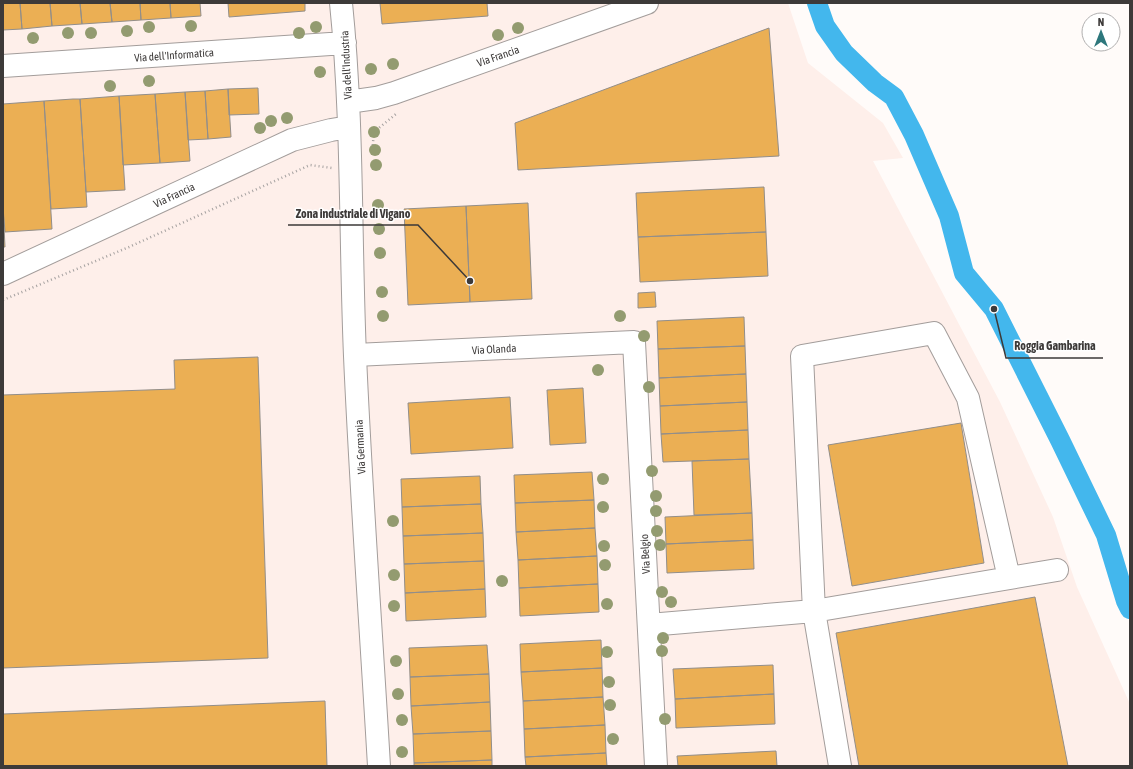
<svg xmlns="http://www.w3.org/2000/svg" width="1133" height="769" font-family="'Asap Condensed',sans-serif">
<rect width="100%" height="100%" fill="#fffbf9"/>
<path fill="#feefea" d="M3 3H788L808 63 883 123 903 158 873 161 1000 402 1053 517 1077 587 1130 704V766H3Z"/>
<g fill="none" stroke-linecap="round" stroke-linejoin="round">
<path stroke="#43b7ed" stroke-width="20" d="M817 3 825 26 844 53 875 83 894 97 914 135 949 216 964 273 994 309 1060 440 1106 535 1126 601 1130 609"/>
</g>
<path fill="#ebaf54" stroke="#928e8a" d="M3 3H20L22 29 3 30Z
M20 3H50L52 26 22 29Z
M50 3H80L82 24 52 26Z
M80 3H110L112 22 82 24Z
M110 3H140L141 20 112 22Z
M140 3H170L171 18 141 20Z
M170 3H200L201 16 171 18Z
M228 3H305V11L229 17Z
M380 3H487L488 16 382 24Z
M769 28 779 156 518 170 515 123Z
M258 88 259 114 229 115 228 89Z
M228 89 231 137 208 139 205 91Z
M205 91 208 139 188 140 185 92Z
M185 92 190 161 160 163 155 94Z
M155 94 160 163 123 165 119 96Z
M119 96 125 190 86 192 80 99Z
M73 99H80L87 207 51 209 44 101Z
M44 101 52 229 5 232 3 207V104Z
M764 187 766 232 638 237 636 193Z
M528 203 532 299 470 302 466 206Z
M466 206 470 302 408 305 404 209Z
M3 207 5 247H3Z
M766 232 768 276 640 282 638 237Z
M655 292 656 307 638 308V293Z
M744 317 745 346 658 349 657 321Z
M745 346 746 374 659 378 658 349Z
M258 357 268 658 3 668V395L175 389 174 360Z
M746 374 747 402 660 406 659 378Z
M583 388 586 443 550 445 547 390Z
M510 397 513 448 411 454 408 403Z
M747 402 748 430 661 434 660 406Z
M961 423 984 563 852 586 828 445Z
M748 430 749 459 663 462 661 434Z
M749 459 752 513 694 515 692 461Z
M592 472 594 500 515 503 514 475Z
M480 476 481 504 402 507 401 479Z
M594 500 595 528 516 532 515 503Z
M481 504 483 533 403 536 402 507Z
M752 513 753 540 666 544 665 517Z
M595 528 597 556 518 560 516 532Z
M483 533 484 561 404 564 403 536Z
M753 540 754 569 667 573 666 544Z
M597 556 598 584 519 588 518 560Z
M484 561 485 589 405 593 404 564Z
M598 584 599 612 520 616 519 588Z
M485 589 486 617 406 621 405 593Z
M1035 597 1068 766H859L836 633Z
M601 640 602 668 521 672 520 644Z
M487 645 489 674 410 677 409 648Z
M773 665 774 694 675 699 673 669Z
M602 668 603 697 523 701 521 672Z
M489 674 490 702 411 706 410 677Z
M774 694 775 724 676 728 675 699Z
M603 697 605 725 524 729 523 701Z
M325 701 327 766H3V714Z
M490 702 491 731 413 734 411 706Z
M605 725 606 753 525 757 524 729Z
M491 731 492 760 414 763 413 734Z
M776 751 777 766H678L677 756Z
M606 753 607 766H526L525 757Z
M492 760V766H414V763Z"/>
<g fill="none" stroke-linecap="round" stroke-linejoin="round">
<defs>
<path id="minor" d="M341 3C353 120 350 238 355 356 361 493 371 629 379 766
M3 66 345 43
M348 102 376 98 394 93 647 3
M3 274 292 140 331 130 349 127
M355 355 634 342 656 766
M649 625 814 611 1057 570
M840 766 814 611 802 356 934 333 968 398 1009 578"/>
</defs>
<use href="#minor" stroke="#a39d9b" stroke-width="24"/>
<path stroke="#a5a1a0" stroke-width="2.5" stroke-dasharray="1 3" stroke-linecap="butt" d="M372 153 374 132 396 114
M3 300 129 247 310 165 332 168"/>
<use href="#minor" stroke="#fff" stroke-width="22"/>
</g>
<g fill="#939b70">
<circle cx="191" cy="26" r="6"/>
<circle cx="149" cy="27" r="6"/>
<circle cx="316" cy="27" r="6"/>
<circle cx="518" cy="28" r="6"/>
<circle cx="127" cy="31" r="6"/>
<circle cx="68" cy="33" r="6"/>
<circle cx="91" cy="33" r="6"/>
<circle cx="299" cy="33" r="6"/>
<circle cx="498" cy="35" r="6"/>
<circle cx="33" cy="38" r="6"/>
<circle cx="393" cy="64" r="6"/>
<circle cx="371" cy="69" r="6"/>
<circle cx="320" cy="72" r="6"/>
<circle cx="149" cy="81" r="6"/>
<circle cx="110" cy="86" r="6"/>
<circle cx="287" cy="118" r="6"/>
<circle cx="271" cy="121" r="6"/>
<circle cx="260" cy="128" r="6"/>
<circle cx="374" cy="132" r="6"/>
<circle cx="375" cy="150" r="6"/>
<circle cx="376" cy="165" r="6"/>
<circle cx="378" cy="205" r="6"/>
<circle cx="379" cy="229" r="6"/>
<circle cx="380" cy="253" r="6"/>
<circle cx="382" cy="292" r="6"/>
<circle cx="383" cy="316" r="6"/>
<circle cx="620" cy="316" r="6"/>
<circle cx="644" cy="336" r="6"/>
<circle cx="598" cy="370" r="6"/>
<circle cx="649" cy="387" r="6"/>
<circle cx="652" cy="471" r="6"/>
<circle cx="603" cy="479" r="6"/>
<circle cx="656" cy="496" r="6"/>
<circle cx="603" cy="507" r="6"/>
<circle cx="656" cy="511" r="6"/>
<circle cx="393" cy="521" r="6"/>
<circle cx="657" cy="531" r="6"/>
<circle cx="660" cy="545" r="6"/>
<circle cx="604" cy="546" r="6"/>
<circle cx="605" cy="565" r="6"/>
<circle cx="394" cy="575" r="6"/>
<circle cx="502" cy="581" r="6"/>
<circle cx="662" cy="592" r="6"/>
<circle cx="671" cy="602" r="6"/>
<circle cx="607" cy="604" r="6"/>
<circle cx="394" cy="606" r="6"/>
<circle cx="663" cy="638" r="6"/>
<circle cx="662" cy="651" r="6"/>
<circle cx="607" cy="652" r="6"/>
<circle cx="396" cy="661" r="6"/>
<circle cx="609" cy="682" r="6"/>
<circle cx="398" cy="694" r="6"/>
<circle cx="610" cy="705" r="6"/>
<circle cx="665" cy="719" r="6"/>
<circle cx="402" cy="720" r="6"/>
<circle cx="613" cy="739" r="6"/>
<circle cx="402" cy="752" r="6"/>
</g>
<g text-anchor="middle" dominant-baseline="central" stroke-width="3" stroke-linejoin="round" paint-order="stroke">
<g font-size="11" fill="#3d3a39" stroke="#fff">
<text transform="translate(174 55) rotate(-4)">Via dell'Informatica</text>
<text transform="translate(498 56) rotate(-19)">Via Francia</text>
<text transform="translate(346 65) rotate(-93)">Via dell'Industria</text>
<text transform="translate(174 195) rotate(-25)">Via Francia</text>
<text transform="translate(494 349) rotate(-3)">Via Olanda</text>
<text transform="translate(360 447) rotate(-93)">Via Germania</text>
<text transform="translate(645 554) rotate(-93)">Via Belgio</text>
</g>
</g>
<path fill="none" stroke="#3d3a39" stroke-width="1.5" d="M470 281L418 225H288M994 309L1006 358H1103"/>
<g fill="#3d3a39" stroke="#fff" stroke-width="1.5">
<circle cx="470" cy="281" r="4"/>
<circle cx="994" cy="309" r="4"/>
</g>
<g font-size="12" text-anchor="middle" font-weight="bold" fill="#3d3a39" stroke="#fff" stroke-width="3" stroke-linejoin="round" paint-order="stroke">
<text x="353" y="218">Zona industriale di Vigano</text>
<text x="1055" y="350">Roggia Gambarina</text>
</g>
<rect width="1133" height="769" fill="none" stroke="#3d3a39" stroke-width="8"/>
<g transform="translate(1101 32)"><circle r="19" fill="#ffffff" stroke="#b1b0b0"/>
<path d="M0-3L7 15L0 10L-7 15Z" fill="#2d777c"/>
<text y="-6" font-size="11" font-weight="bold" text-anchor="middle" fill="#3d3a39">N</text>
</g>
</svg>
